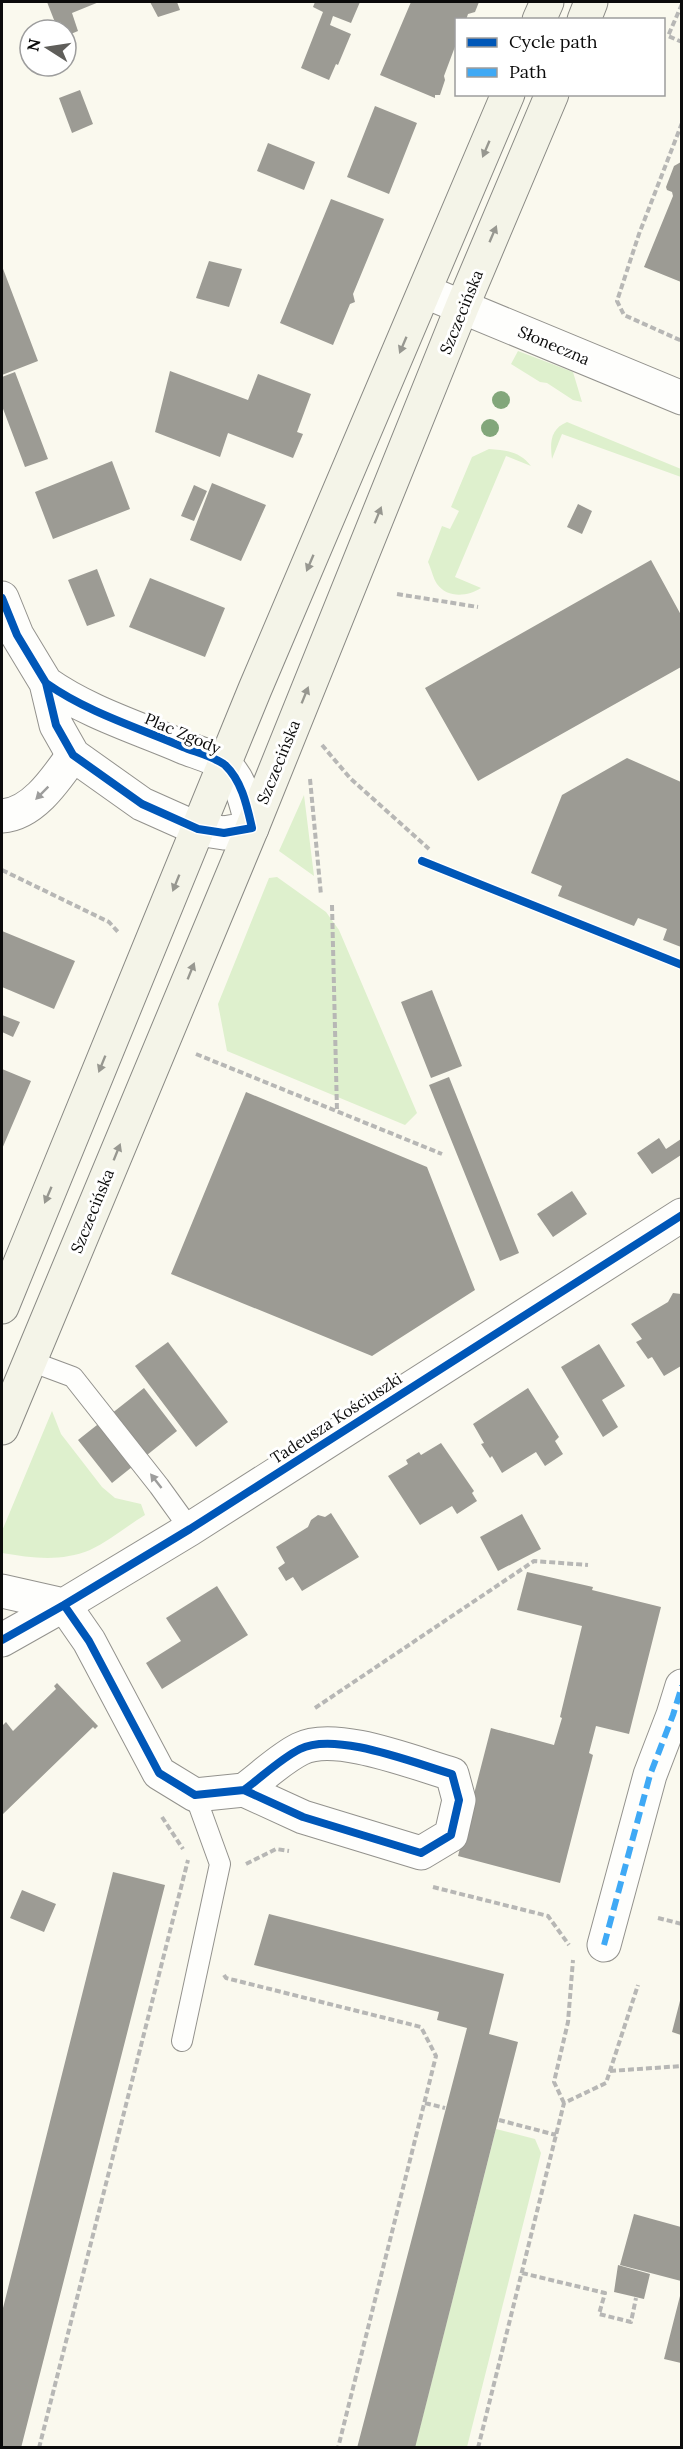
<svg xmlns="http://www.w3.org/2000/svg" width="683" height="2449" font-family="Lora,serif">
<rect width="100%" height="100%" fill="#faf9ee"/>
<path fill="#def0cd" d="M518 351 573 372 582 402 573 400 547 383 540 382 511 364Z
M567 422 681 469V477L562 434 552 459C550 443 550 429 567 422Z
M489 449C507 450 520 452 531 466L506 456 455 577 481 588C467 597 447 598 437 584 433 578 431 568 428 562L442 526 450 529 459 511 451 507 472 457Z
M304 795 314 876 279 851Z
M277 877 326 912 339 930 417 1113 405 1125 227 1051 218 1004 269 878Z
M52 1411 61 1434 102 1487 115 1498 141 1504 145 1515C127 1526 109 1541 90 1550 61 1562 32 1558 2 1553V1531Z
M496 2129 535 2139 541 2153 467 2447H415Z"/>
<path fill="#9c9b94" d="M47 2H99L72 13 78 31 66 36V30H58Z
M150 2H177L180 10 158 17Z
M315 2H360L351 23 333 16 330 25 351 34 338 65 336 64 329 80 301 68 323 12 313 7Z
M411 2H479L475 12 468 14 466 20H456V44L444 76 445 80 440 95H435V98L380 75Z
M80 90 93 124 72 133 59 98Z
M375 106 417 123 389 194 347 177Z
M268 143 315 162 304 190 257 171Z
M681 162V282L644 267 673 196 672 192 667 190 666 187 674 166Z
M331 199 384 219 353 294 355 302 350 304 333 345 280 323Z
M209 261 242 269 229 307 196 298Z
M2 266 38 361 2 375Z
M170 371 248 400 258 374 311 394 297 432 303 434 293 458 228 433 220 457 155 432Z
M15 372 48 459 25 467 2 406V377Z
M112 461 130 509 53 539 35 492Z
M212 483 266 505 241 561 190 540Z
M194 485 207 491 194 521 181 516Z
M578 504 592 511 582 534 567 527Z
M651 560 681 615V667L478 781 425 688Z
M97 569 115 616 87 626 68 580Z
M150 578 225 608 205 657 129 627Z
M627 758 681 782V947L663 940 667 929 638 918 634 926 558 896 562 886 531 873 562 795Z
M2 931 75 961 54 1009 2 987Z
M432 990 462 1066 431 1078 401 1002Z
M2 1015 20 1022 13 1037 2 1032Z
M2 1069 31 1081 2 1149Z
M449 1077 519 1253 500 1261 429 1085Z
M246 1092 427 1167 475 1290 372 1356 171 1274Z
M659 1138 666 1149 681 1139V1155L652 1174 637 1153Z
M572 1191 587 1214 553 1237 537 1214Z
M673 1293 681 1294V1366L664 1376 652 1357 648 1359 636 1342 642 1339 631 1324 668 1302Z
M168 1342 228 1422 196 1447 135 1366Z
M599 1344 625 1386 602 1400 618 1427 603 1437 561 1367Z
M144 1388 177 1431 112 1483 78 1440Z
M528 1388 559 1437 555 1441 563 1454 545 1466 536 1452 502 1473 492 1456 490 1458 481 1444 484 1443 473 1424Z
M441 1443 474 1491 472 1493 477 1501 457 1514 452 1506 420 1525 388 1476 408 1464 406 1460 419 1452 421 1455Z
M331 1513 359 1557 302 1591 293 1577 286 1581 278 1568 285 1563 276 1547 308 1527 311 1520 318 1515 325 1517Z
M522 1514 541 1549 498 1571 480 1537Z
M527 1572 593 1587 592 1590 661 1607 629 1734 596 1726 589 1753 593 1755 560 1883 458 1856 491 1728 554 1745 562 1718 560 1717 582 1626 517 1610Z
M217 1586 248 1635 162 1689 146 1663 181 1641 166 1618Z
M57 1683 98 1726 95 1729 93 1727 2 1815V1726L6 1722 13 1731 56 1689 54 1686Z
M113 1872 165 1885 21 2448H2V2312Z
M22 1890 56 1904 44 1932 10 1918Z
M269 1914 504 1974 489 2034 518 2042 415 2448H357L467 2028 437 2020 439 2012 254 1965Z
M681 1997V2035L672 2032Z
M634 2214 681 2227V2281L620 2265Z
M618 2265 650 2274 644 2299 614 2292Z
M681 2292V2363L664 2359Z"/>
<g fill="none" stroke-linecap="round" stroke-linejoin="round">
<defs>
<path id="service" d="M30 1361 73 1377 159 1486 190 1529
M182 2041 220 1864 195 1795"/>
<path id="minor" d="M426 292 682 398
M2 816C33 814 56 779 73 755
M64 1605 89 1641 159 1773 195 1795 244 1790 303 1817 421 1853 451 1835 459 1800 452 1774C414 1763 335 1731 300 1749 280 1759 262 1777 244 1790
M604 1945 650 1775 673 1715 682 1686"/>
<path id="tertiary" d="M2 598 17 635 46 683 56 725 73 755 142 804 198 829 224 833 252 828C247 806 242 781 225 765 215 757 195 752 183 747 136 727 87 712 46 683
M2 1591 64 1605
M2 1640 64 1605 190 1529 682 1215"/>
<path id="secondary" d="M539 20 547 2
M584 20 591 2
M2 1307 255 689 508 94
M2 1428 252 828 462 307 552 94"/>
</defs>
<use href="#service" stroke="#93928d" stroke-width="22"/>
<use href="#minor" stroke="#93928d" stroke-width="35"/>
<use href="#tertiary" stroke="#93928d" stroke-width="35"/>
<use href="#secondary" stroke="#898984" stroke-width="35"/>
<path stroke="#b7b7b5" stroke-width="4" stroke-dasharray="6 3" stroke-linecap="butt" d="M682 4 668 36 682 42
M682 123 639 234 617 301 624 315 682 341
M397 594 478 607
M322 745 350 778 429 849
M310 779 321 895
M2 870 109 922 118 932
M332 905 337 1111
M196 1054 442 1154
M315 1708 534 1561 588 1565
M162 1817 183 1849
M246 1864 276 1849 289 1851
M433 1887 548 1916 569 1945
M658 1918 682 1924
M224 1975 226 1978 421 2027 436 2056 338 2448
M610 2071 682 2066
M425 2103 445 2108
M564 2103 554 2082 568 2022 573 1960
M499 2120 556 2135
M522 2273 605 2293 599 2314 631 2322 636 2298
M39 2448 188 1860
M478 2448 564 2103 606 2083 638 1985"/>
<use href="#service" stroke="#fefefc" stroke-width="20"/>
<use href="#minor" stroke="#fefefc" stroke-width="33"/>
<use href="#tertiary" stroke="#fefefc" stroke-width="33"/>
<use href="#secondary" stroke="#f4f4e8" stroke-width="33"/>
<path stroke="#3fa9f5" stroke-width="6" stroke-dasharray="12 6" stroke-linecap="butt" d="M604 1945 650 1775 673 1715 682 1686"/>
<defs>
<path id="cycleway" d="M2 598 17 635 46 683 56 725 73 755 142 804 198 829 224 833 252 828C247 806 242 781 225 765 215 757 195 752 183 747 136 727 87 712 46 683
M422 861 682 965
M64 1605 89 1641 159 1773 195 1795 244 1790 303 1817 421 1853 451 1835 459 1800 452 1774C414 1763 335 1731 300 1749 280 1759 262 1777 244 1790
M2 1640 64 1605 190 1529 682 1215"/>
</defs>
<use href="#cycleway" stroke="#fff" stroke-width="11"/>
<use href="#cycleway" stroke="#0057b8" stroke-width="8"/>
</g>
<g fill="#82a67a">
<circle cx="501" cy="400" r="9"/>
<circle cx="490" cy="428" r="9"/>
</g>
<defs><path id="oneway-solid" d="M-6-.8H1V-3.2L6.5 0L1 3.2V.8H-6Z" transform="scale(1.5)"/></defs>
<g fill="#979790">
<use href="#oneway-solid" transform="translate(486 149) rotate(113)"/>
<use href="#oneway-solid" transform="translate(493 234) rotate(-67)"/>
<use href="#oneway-solid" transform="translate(403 345) rotate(113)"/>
<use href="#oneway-solid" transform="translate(378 515) rotate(-68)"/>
<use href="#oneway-solid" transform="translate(310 563) rotate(113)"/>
<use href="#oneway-solid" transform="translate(305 695) rotate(-68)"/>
<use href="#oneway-solid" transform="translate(176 883) rotate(112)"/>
<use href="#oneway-solid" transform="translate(191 971) rotate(-68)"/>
<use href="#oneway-solid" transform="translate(102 1064) rotate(112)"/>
<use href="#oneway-solid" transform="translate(117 1152) rotate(-68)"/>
<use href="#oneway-solid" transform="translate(48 1195) rotate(113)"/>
</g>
<g fill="#9d9d9c">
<use href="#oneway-solid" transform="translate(42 793) rotate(135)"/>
<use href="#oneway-solid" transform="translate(156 1481) rotate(-128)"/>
</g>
<g text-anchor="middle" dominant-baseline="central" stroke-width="6" stroke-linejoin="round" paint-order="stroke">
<g font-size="16" fill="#0b0b0b" stroke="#fff">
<text transform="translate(461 312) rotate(-68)">Szczecińska</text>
<text transform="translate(554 345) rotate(23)">Słoneczna</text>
<text transform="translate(183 733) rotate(23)">Plac Zgody</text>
<text transform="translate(278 762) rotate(-68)">Szczecińska</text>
<text transform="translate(92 1211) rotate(-68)">Szczecińska</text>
<text transform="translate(336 1418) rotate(-33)">Tadeusza Kościuszki</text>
</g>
</g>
<rect width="683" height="2449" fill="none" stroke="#0b0b0b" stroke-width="6"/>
<rect x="455" y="18" width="210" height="78" fill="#ffffff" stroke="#9d9d9d" stroke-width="1.5"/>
<rect x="467" y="38" width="30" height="9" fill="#0057b8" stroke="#9d9d9d" stroke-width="1.5"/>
<text x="509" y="48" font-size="18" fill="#0b0b0b">Cycle path</text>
<rect x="467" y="68" width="30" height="9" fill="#3fa9f5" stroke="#9d9d9d" stroke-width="1.5"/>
<text x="509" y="78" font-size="18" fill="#0b0b0b">Path</text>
<g transform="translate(48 48) rotate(282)"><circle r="28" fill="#ffffff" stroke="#9d9d9d" stroke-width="1.5"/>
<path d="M0-4.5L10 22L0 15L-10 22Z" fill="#5f5e5a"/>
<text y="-9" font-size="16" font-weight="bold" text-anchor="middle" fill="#0b0b0b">N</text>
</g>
</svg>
